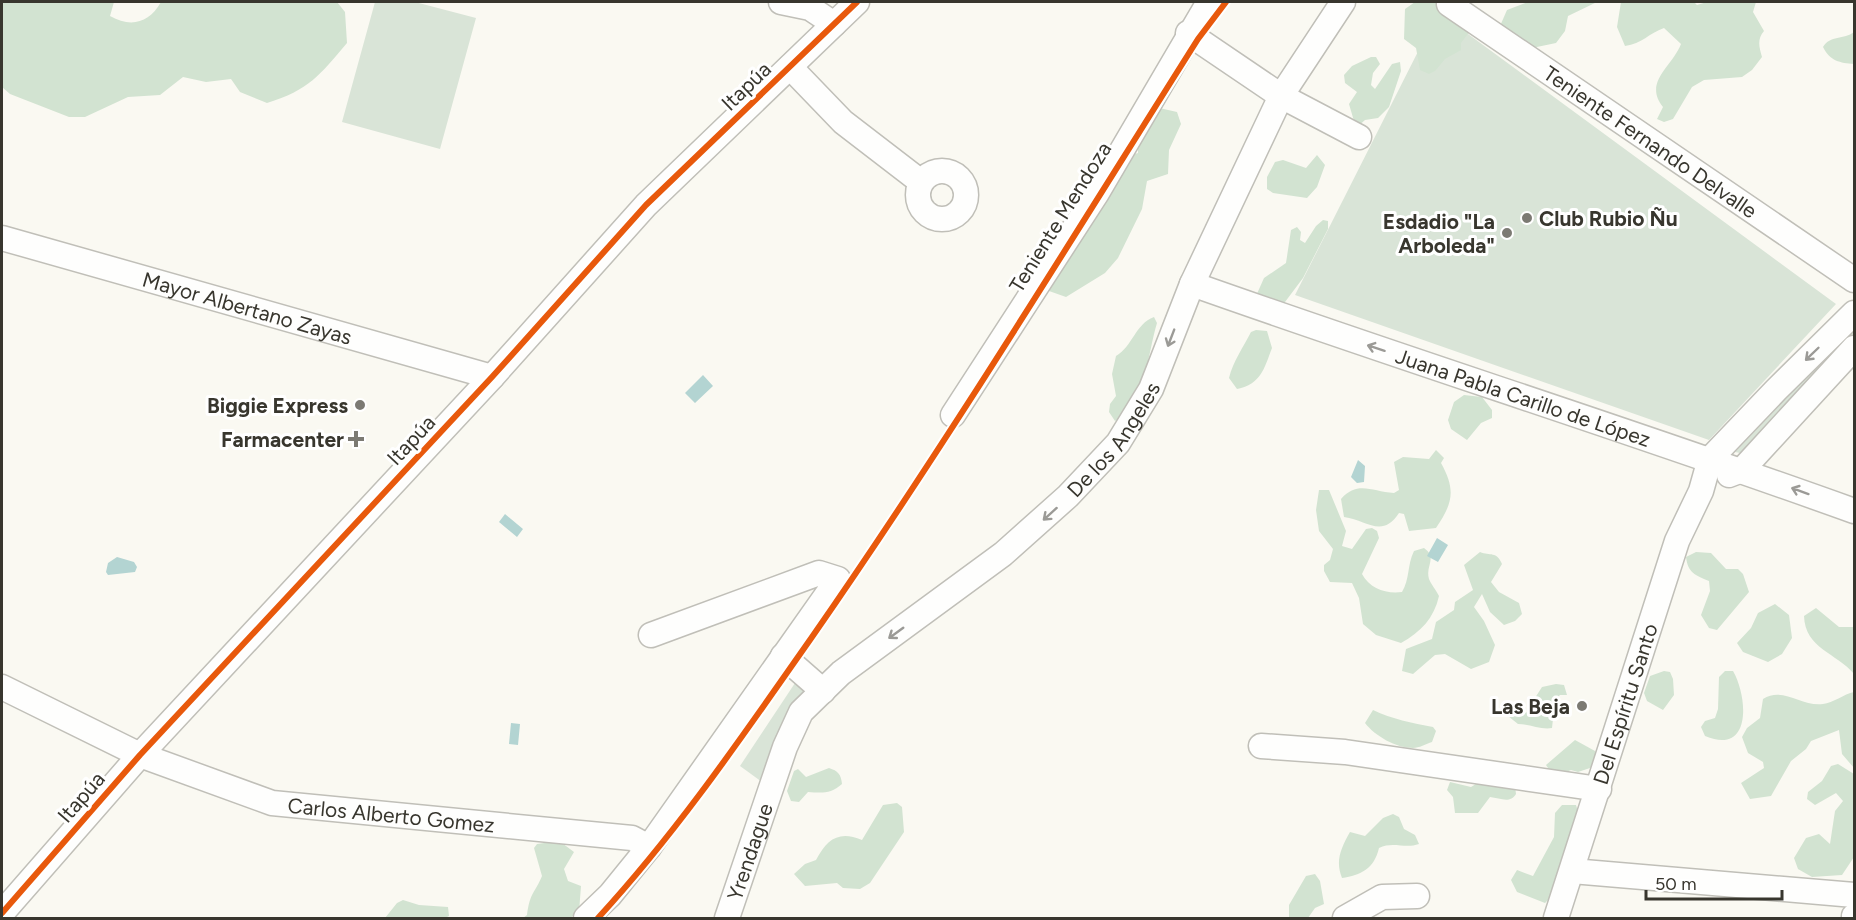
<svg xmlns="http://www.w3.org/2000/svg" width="1856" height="920" font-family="Figtree,sans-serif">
<rect width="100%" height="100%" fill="#faf9f2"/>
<path fill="#d9e4d7" d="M375 2H415L476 18 440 149 342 122Z
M1438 12 1836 304 1709 440 1295 295Z
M1854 326V337L1740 453 1735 452Z
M795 683 805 690 786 718 762 782 740 766Z"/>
<path fill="#d2e3d1" d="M2 2H114L110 16C131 28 149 23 161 2H337L345 12 347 43C320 75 309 90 267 103L240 92 231 79 206 82 183 77 160 95 128 97 85 117H69L10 94 2 87Z
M1415 2 1440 3 1470 31 1461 43V50L1445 59 1435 71 1429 74 1420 70 1416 48 1404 39 1405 9Z
M1528 2H1597L1568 16 1565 31 1556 43 1532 48 1500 26 1507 10Z
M1621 2H1694L1697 5 1707 2H1756L1753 12 1764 31C1757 39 1759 47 1762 57L1752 70 1742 77 1704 80 1692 87 1673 119 1664 122 1657 119 1663 107C1643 82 1672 67 1681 44L1664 28C1649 33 1642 44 1625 46L1617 27Z
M1854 32V64C1840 63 1830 61 1823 47 1830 35 1844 40 1854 32Z
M1371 57H1376L1380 64 1373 73 1371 85 1375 89 1392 64 1400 62 1401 71 1389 107 1378 118 1365 120 1356 128 1349 104 1357 92 1345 83 1344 75 1352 66Z
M1155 107 1177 112 1181 124 1169 150 1168 174 1147 181 1142 209 1118 258 1105 273 1066 297 1049 291 1061 255 1086 201 1091 170 1099 164 1138 153V144Z
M1317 155 1325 165 1317 187 1307 198 1273 193 1267 189V177L1275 162 1283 160 1306 168Z
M1323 220 1328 221V229L1303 278 1282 306 1256 296 1264 278 1286 263 1291 230 1297 227 1301 232 1300 240 1305 243 1316 226Z
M1154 317 1157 323C1148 352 1145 406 1115 421L1109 412 1110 404 1116 396 1112 374 1116 356C1133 346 1135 324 1154 317Z
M1256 330 1267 331 1272 348C1264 369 1261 384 1237 389L1229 378C1233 361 1243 348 1251 332Z
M1464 395 1482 397 1492 410V418L1481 423 1467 440 1451 429 1448 420 1454 402Z
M1436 450 1444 458 1441 463C1456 490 1453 503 1436 528L1409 531 1404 514 1399 513C1382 539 1367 520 1344 517L1341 499C1358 480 1372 492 1394 493L1399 490 1394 462 1403 457 1429 459Z
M1319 490H1329L1346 531 1342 546 1352 549 1366 529 1372 528 1377 531 1379 538 1362 574C1370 589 1386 594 1402 592 1410 579 1407 565 1414 551L1424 548C1438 558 1425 565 1429 579 1431 584 1436 590 1439 596 1434 618 1421 632 1401 643L1376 635 1363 624 1359 598 1352 583 1330 582 1324 571V565L1330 560 1333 549 1319 531 1316 510Z
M1480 552C1490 556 1497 551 1502 564L1491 582 1499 592 1519 603 1522 614 1515 621 1504 625 1490 612 1482 594 1474 607 1484 621 1495 645 1489 662 1471 669 1445 654 1435 655 1413 674 1402 671 1406 649 1432 639 1436 622 1454 610 1455 602 1473 590 1464 565Z
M1696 552 1711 553 1726 569H1738L1743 574 1749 592 1717 630 1709 628 1701 615 1710 591 1709 581C1695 575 1688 573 1686 557Z
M1775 604 1789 615 1792 638 1782 654 1768 662 1743 652 1737 643 1751 628 1758 613Z
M1816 608 1839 627H1854V674C1837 653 1805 649 1804 616Z
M1664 671 1670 672 1673 679 1674 695 1663 710 1647 701 1644 693 1650 676Z
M1725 671H1733C1748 697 1752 756 1705 736L1701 727 1705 721 1715 718 1718 709 1719 677Z
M1556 684 1564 685 1567 695H1560L1555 700 1552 728C1541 730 1530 724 1518 724L1503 712 1509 706 1524 713 1532 711 1533 701 1542 687Z
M1854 692V768L1842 754 1839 730 1811 741 1806 749 1791 761 1771 796 1750 799 1741 783 1764 768 1763 762 1748 753 1742 737 1747 728 1760 718 1763 699C1783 686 1802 707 1823 704 1833 703 1844 694 1854 692Z
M1373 710C1392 719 1412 723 1433 727L1436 731 1432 742C1426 744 1419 748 1413 748 1396 748 1375 736 1365 723Z
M1575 740 1595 751 1596 759 1590 768 1578 772 1571 770 1554 777 1546 765Z
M1838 764 1854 774V857L1842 875 1812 877 1798 869 1794 858 1806 838 1819 834 1830 844 1835 811 1843 801 1836 793 1815 805 1807 799 1808 792 1822 781 1831 766Z
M829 768C838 771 841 774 842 784 831 794 822 793 808 792L799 802 791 801 787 791 794 771 798 769 806 777Z
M1489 776 1515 786 1516 794C1510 804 1500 798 1490 797L1478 813H1455L1453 797 1447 790 1450 782 1471 787Z
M897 803 902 807 904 832 870 883 860 889 843 888 837 883 805 886 794 874 805 864 816 860C827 839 839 830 862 840L883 805Z
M1562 805H1576L1581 821 1554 894 1545 903 1517 892 1511 880 1517 870 1533 876 1554 837 1555 813Z
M1393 814 1399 817 1404 829 1415 835 1419 844C1405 849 1393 841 1379 848 1374 869 1361 875 1342 878 1335 861 1341 848 1350 832L1365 836 1383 818Z
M551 842 562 843 574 852 564 869 568 881 581 886 579 912 570 918H523L527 915C530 892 535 893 542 876L534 848 537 844Z
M1315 874 1320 881 1324 904 1315 908 1308 918H1289V905L1306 876Z
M403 900 419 905 448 907 449 916 445 918H385L397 903Z"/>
<path fill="#b3d4d2" d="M703 375 713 386 695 403 685 393Z
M1358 460 1365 466 1364 482 1357 483 1351 477Z
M505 514 523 529 517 537 499 522Z
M1437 538 1448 545 1438 562 1427 556Z
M117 557 134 562 137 567 135 572 108 575 106 572 108 563Z
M511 723 520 724 518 745 509 744Z"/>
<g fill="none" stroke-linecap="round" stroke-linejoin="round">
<defs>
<g id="minor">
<path d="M781 2 810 8 834 24"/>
<path id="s1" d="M1449 4 1854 280"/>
<path d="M1188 33 1281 96 1359 137"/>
<path d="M790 67 843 122 921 182"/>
<circle cx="942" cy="195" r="24"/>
<path id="s2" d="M2 238 492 377"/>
<path id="s3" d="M1192 284C1412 362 1635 432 1854 511"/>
<path d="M953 415 1097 193 1209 2"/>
<path d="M1729 475 1742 470 1854 348"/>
<path d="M783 656 823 691"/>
<path id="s4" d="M2 687 140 755 272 803 632 838 649 847"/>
<path d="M1261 746 1345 752 1599 789"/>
<path d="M1572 871 1854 895"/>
<path d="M2 913 140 755 492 377 646 205 857 2"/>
<path d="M586 918 610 895 649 847 838 579 819 573 651 635"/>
<path id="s5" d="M727 918 785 747 801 712 841 673 1003 554 1068 496 1118 443 1151 389 1192 284 1281 96 1343 2"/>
<path d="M1345 918 1382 897 1417 896"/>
<path id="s6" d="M1556 918 1677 541 1701 491 1710 459 1776 390 1854 313"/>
<path d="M1854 918V916"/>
</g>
</defs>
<use href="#minor" stroke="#c0bfb8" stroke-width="27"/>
<use href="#minor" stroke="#fefefd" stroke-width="24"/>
<defs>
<path id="cycleway" d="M2 913 140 755 492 377 646 205 857 2
M598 918C678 831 744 734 812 637 947 443 1071 240 1198 39L1226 2"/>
</defs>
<use href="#cycleway" stroke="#fff" stroke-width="10"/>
<use href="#cycleway" stroke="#e8590c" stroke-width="6"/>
</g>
<defs><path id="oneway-shaft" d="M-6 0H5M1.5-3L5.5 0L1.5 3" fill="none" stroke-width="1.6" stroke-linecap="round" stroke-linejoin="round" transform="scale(1.5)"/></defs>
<g stroke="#9b9a96">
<use href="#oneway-shaft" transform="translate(1171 338) rotate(111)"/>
<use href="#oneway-shaft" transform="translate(1376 348) rotate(-162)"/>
<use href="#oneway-shaft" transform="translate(1812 354) rotate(136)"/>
<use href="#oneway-shaft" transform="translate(1800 491) rotate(-160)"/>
<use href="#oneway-shaft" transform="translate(1050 514) rotate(138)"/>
<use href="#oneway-shaft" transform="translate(896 633) rotate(144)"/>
</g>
<g fill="#7c7a73" stroke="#fff" stroke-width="2">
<circle cx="1527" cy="218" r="6"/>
<circle cx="1507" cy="233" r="6"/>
<circle cx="360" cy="405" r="6"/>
<path d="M353 430h6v6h6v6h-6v6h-6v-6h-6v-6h6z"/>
<circle cx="1582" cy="706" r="6"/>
</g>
<g text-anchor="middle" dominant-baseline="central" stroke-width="6" stroke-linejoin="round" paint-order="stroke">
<g font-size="21" fill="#38362e" stroke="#fff">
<text transform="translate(746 86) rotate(-44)">Itapúa</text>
<text stroke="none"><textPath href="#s1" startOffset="244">Teniente Fernando Delvalle</textPath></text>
<text transform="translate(1060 217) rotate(-58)">Teniente Mendoza</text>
<text stroke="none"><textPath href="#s2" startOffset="255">Mayor Albertano Zayas</textPath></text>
<text stroke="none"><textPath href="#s3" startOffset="350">Juana Pabla Carillo de López</textPath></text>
<text stroke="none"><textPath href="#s5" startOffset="636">De los Angeles</textPath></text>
<text transform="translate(411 440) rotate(-47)">Itapúa</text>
<text stroke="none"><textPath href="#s6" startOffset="225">Del Espíritu Santo</textPath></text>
<text transform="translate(81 797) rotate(-49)">Itapúa</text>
<text stroke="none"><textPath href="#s4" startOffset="414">Carlos Alberto Gomez</textPath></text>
<text stroke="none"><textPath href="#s5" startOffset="70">Yrendague</textPath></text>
</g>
<g font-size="21" font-weight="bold" fill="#38362e" stroke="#fff" text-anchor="end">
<text x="1539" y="218" text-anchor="start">Club Rubio Ñu</text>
<text x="1495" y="221">Esdadio "La<tspan x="1495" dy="24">Arboleda"</tspan></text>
<text x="348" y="405">Biggie Express</text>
<text x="344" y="439">Farmacenter</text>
<text x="1570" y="706">Las Beja</text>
</g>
</g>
<rect width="1856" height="920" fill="none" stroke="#38362e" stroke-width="6"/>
<path d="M1646 890v9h136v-9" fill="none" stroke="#38362e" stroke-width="3"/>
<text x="1655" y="890" font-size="18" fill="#38362e" stroke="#ffffff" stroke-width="4.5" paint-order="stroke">50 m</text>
</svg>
